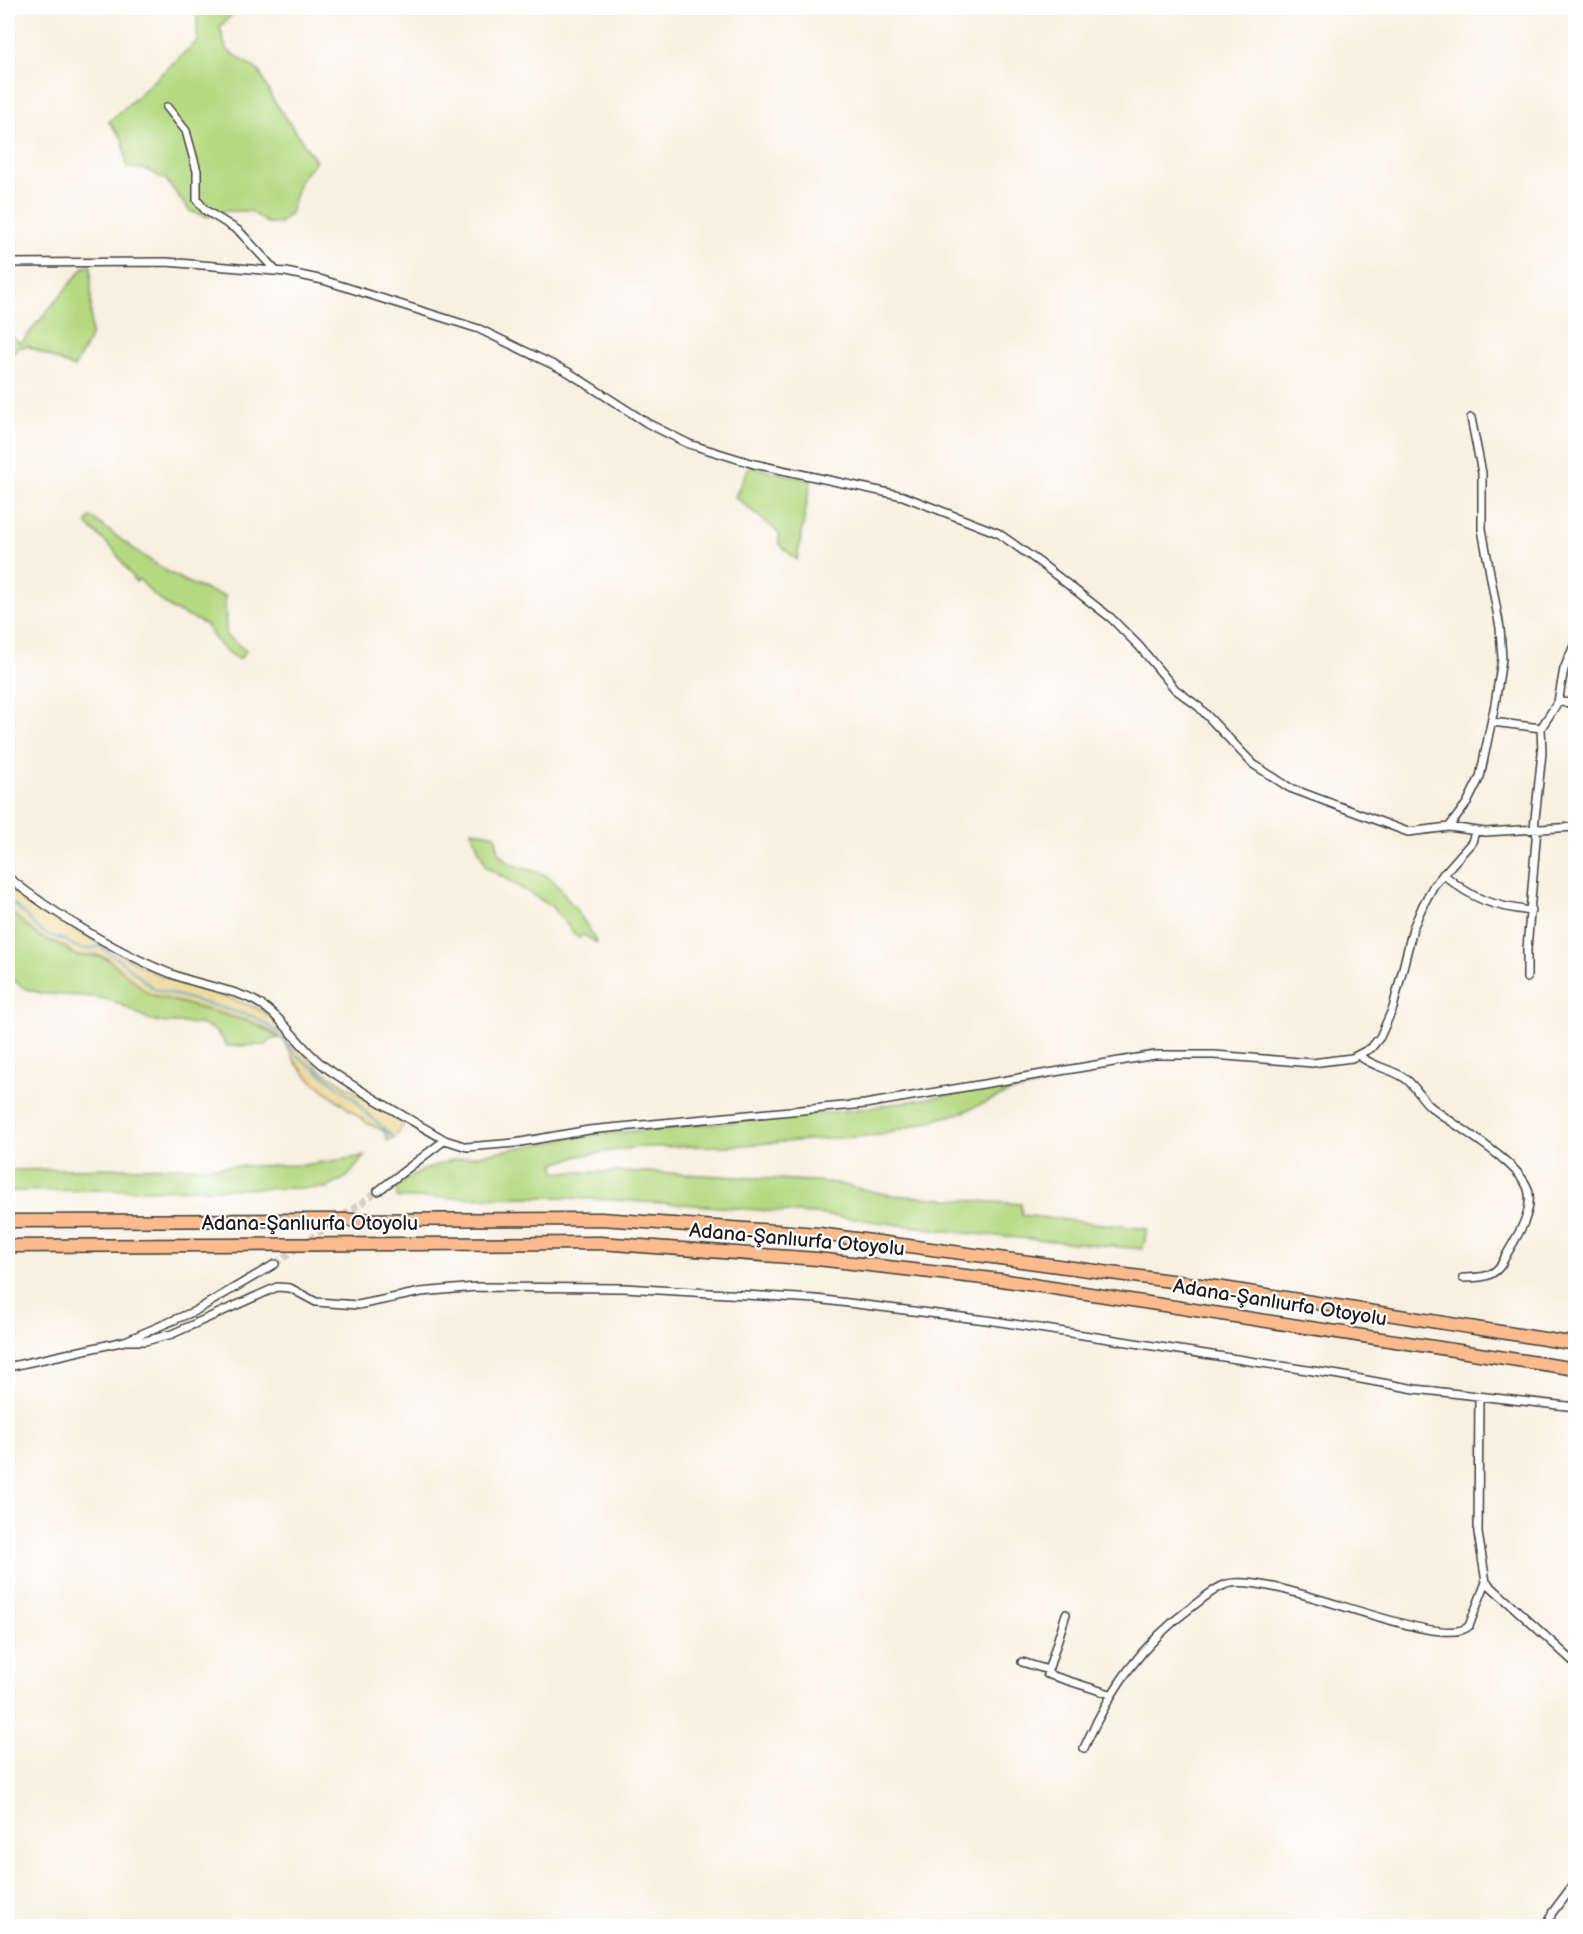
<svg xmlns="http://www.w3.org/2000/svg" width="1583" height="1934" font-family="'Balsamiq Sans',sans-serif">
<rect width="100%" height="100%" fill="#fff"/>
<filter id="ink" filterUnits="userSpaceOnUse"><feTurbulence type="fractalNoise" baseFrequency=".0167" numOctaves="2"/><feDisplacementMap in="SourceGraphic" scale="12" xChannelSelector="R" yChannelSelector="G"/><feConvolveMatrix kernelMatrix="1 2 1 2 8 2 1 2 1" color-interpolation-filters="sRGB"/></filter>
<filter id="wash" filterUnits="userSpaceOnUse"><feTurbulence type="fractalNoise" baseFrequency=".008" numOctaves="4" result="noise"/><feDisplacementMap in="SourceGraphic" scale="24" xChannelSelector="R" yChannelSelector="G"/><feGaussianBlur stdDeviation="1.35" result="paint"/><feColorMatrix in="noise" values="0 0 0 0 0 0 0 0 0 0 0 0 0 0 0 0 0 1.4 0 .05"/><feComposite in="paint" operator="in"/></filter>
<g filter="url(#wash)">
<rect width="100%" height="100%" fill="#f8f0e0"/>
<path fill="#b5d981" stroke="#687a4e" stroke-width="1.5" d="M197 8H232L235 11 220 27 226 49 259 71 272 98 316 161 300 180 290 214 280 223H267L250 211H226L208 217 190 211 166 180 147 170 127 167 122 138 109 122 197 41Z
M91 266V336L74 368 28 346 18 348 8 359V334L21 343 84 267Z
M749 466 811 480 797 560 779 544V533L735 497Z
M91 517C135 549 171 582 225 596L226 635 246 651 239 660 220 646 205 624 172 609 154 595 139 579 136 582 113 549 86 524Z
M471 830 496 835C497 874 528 863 550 878 558 884 594 932 596 943L584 935 578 938 551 906 486 867Z
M8 910 40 937 64 946 70 953 101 957 113 962 149 994 252 1022 279 1038 270 1040 266 1045 227 1046C211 1015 186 1026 159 1022 141 1019 126 1004 109 1000 84 993 49 998 27 989 20 986 14 980 8 976Z
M1037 1081 1038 1086 1010 1092 963 1112 881 1135 728 1146 638 1147 579 1156 554 1164 557 1172H649L828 1182 890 1195 1021 1204 1022 1215 1147 1229 1143 1249 964 1233 824 1215 681 1204 557 1197 397 1198 396 1186 423 1170 452 1160 583 1136 854 1110Z
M365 1156 347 1177 327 1188 8 1191V1170L303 1165Z"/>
<path fill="#eeda9e" stroke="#857b5d" stroke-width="1.5" d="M8 884 62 922 158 975 258 1008 274 1020 319 1069 404 1123 398 1134 388 1141 384 1131 367 1123 310 1079 296 1063 285 1042 275 1034 252 1022 149 994 107 958 96 955 76 956 64 946 40 937 8 910Z"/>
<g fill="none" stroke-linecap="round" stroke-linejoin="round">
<path stroke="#52acd0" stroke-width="2" d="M8 901C23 908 29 922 42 932 51 938 60 936 68 942 79 949 86 952 98 946L120 960 154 989 254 1017 283 1035 294 1053 357 1101 362 1109 392 1136"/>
</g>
</g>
<g filter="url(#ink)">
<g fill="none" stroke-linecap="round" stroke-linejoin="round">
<path stroke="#d7d0c3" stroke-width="7" stroke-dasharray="7 3.5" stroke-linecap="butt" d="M275 1264 378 1191"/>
<defs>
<path id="minor" d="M167 107 186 131 197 171V200L205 210 239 231 275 270
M8 263 166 262 286 272 323 280 479 329 568 372 647 423 689 444 754 464 903 496 998 533 1039 562 1111 618 1139 646 1175 689 1199 707 1253 764 1290 788 1408 832 1449 827 1485 832 1576 827
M1558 702 1576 703
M1492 722 1541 728
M1449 827 1467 803 1480 777 1495 704 1502 659 1500 628 1482 529V473L1471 418
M1534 828 1542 753 1541 728 1558 702 1564 669 1576 641
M1443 874C1473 900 1493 906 1531 911
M8 877C52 913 123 956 177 976 202 986 231 988 255 1001 285 1017 300 1050 328 1069 365 1095 406 1117 445 1140L467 1147 515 1143 589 1130 865 1104 1155 1055H1214L1312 1063 1352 1058 1371 1048 1380 1037 1393 1008 1413 928 1423 905 1434 885 1472 842 1475 832
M1527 978V949L1537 828
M1358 1055C1375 1068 1389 1068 1403 1077 1415 1084 1421 1099 1431 1107 1453 1125 1527 1166 1529 1194 1532 1219 1511 1244 1501 1265 1491 1279 1478 1277 1463 1278
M378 1191 445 1140
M125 1341H145L172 1334 277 1287 290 1288 316 1302 358 1305 421 1292 476 1287 624 1288 816 1299 994 1321 1339 1375 1415 1389 1576 1407
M8 1367 125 1341 195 1311 275 1264
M1479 1396 1478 1533 1486 1582 1576 1664
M1066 1614 1047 1674 1110 1694
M1022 1662 1048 1670
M1084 1748C1111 1689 1140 1645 1193 1606 1204 1598 1214 1588 1227 1584 1275 1571 1442 1653 1469 1626L1486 1582
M1547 1926 1552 1913 1576 1881"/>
<path id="motorway" d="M8 1221 601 1219 819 1234 1223 1288 1576 1344
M8 1246 600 1243 817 1259 1001 1280 1576 1369"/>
</defs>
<use href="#minor" stroke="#3d3c39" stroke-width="10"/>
<use href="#motorway" stroke="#3d3c39" stroke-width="15"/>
<use href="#minor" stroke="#fff" stroke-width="7"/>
<use href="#motorway" stroke="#fbbb8d" stroke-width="12"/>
</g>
</g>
<g text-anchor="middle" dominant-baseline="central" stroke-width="4.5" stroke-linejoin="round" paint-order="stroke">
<g font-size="20" fill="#1c1c1c" stroke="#fff">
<text x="310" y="1224">Adana-Şanlıurfa Otoyolu</text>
<text transform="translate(797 1240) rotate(5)">Adana-Şanlıurfa Otoyolu</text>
<text transform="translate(1280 1303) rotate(9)">Adana-Şanlıurfa Otoyolu</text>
</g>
</g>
<rect width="1583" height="1934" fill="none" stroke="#fff" stroke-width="30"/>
</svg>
